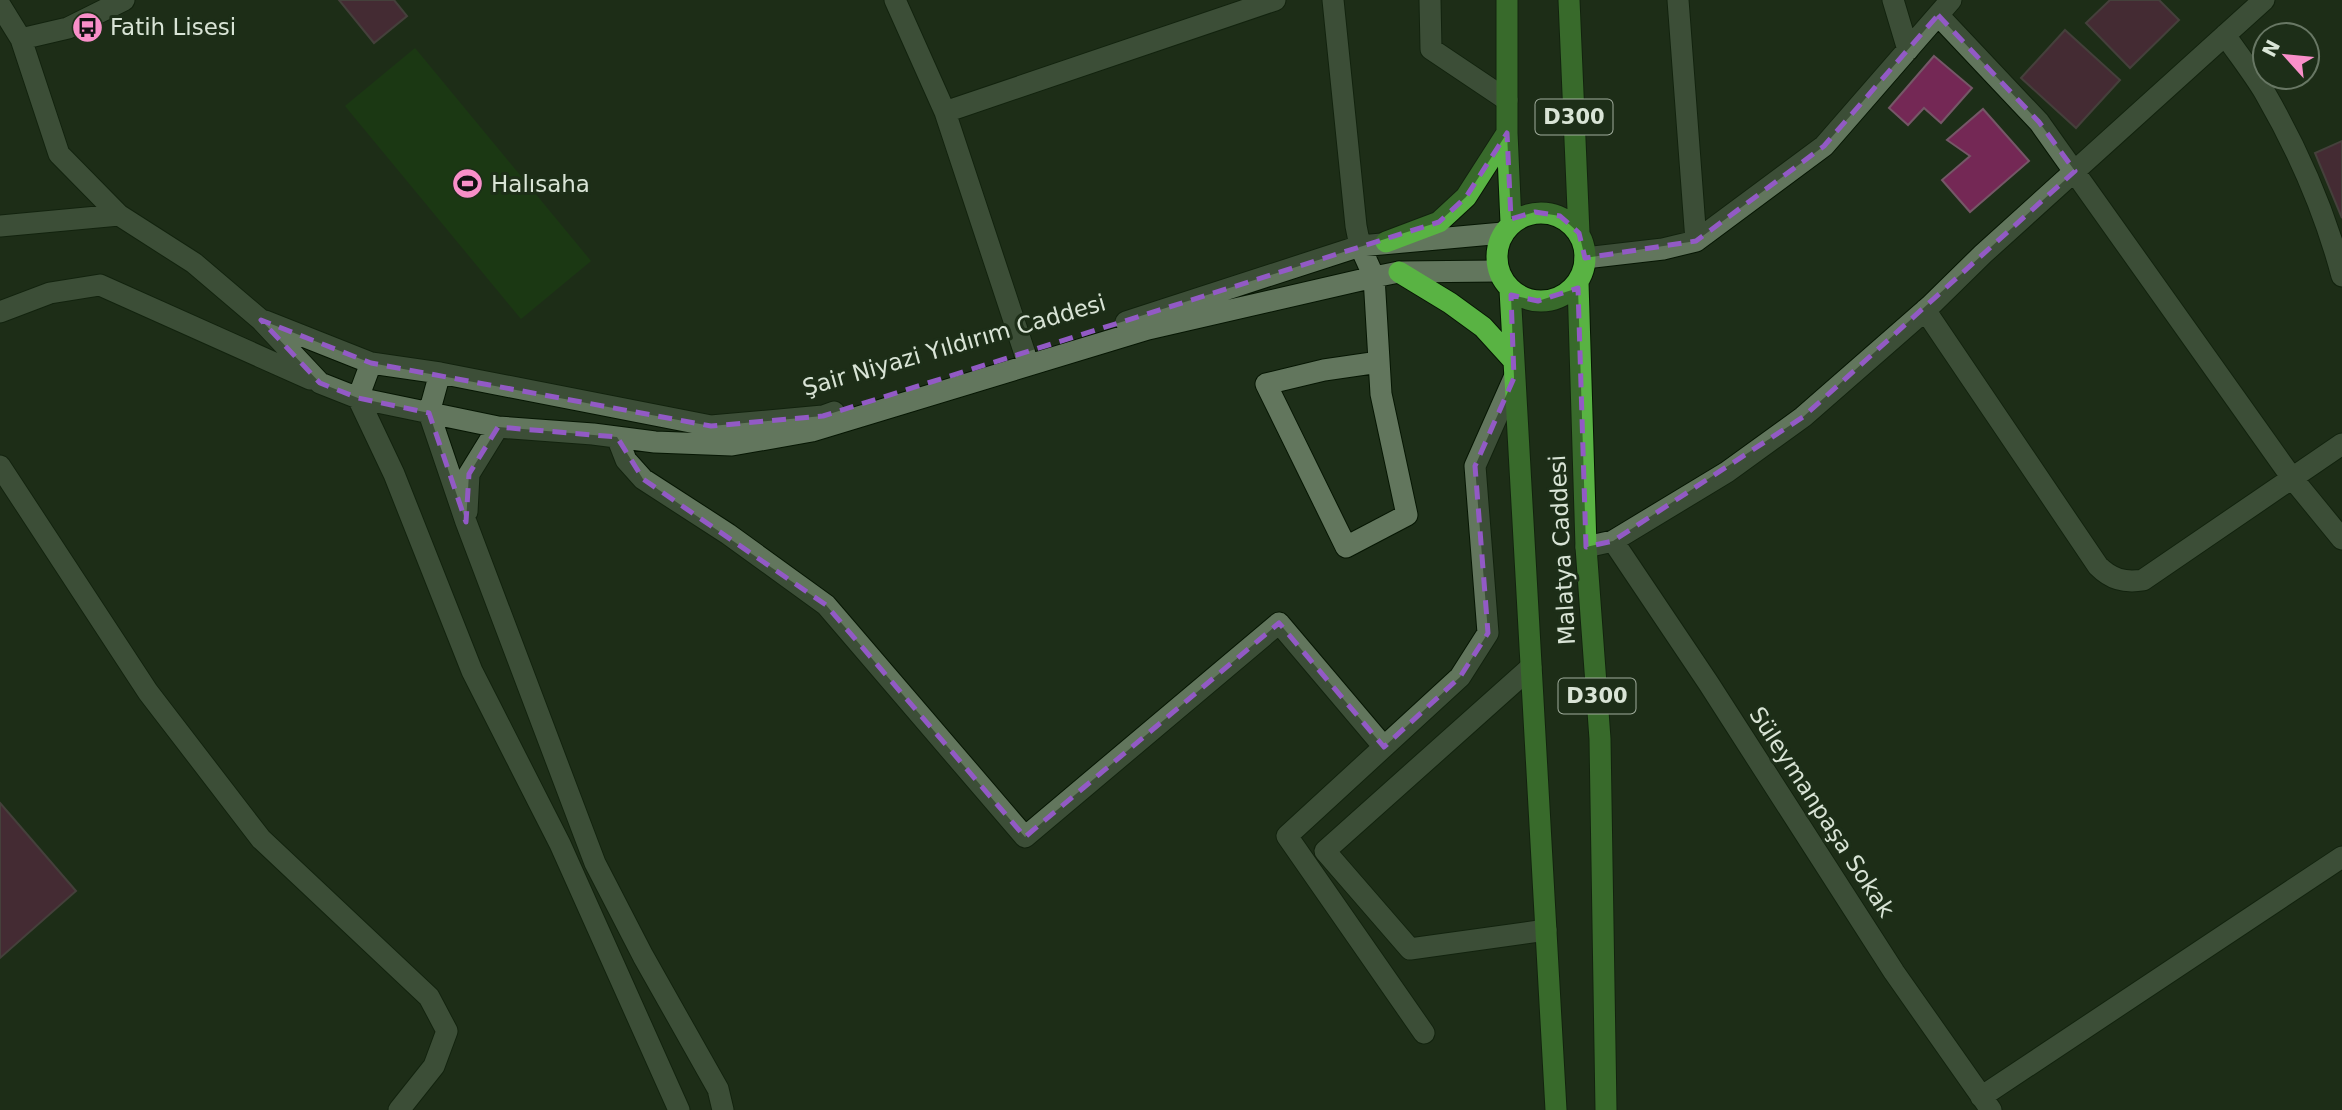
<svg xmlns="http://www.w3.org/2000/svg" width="2342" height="1110" font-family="'DejaVu Sans',sans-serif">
<rect width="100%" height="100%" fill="#1d2e18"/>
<path fill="#1a460e" d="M415 48 591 261 521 319 345 106Z"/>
<path fill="#742855" stroke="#755767" stroke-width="2" d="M339 0H394L407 16 374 43Z
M2110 0H2159L2179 20 2130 68 2086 23Z
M2065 30 2120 80 2076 128 2021 78Z
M1934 56 1972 88 1941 123 1924 108 1908 125 1889 108Z
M1983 109 2029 161 1970 212 1942 180 1970 156 1947 140Z
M2342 141V218L2315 153Z
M0 803 76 891 0 958Z"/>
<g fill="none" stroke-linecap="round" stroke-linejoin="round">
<defs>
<path id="minor" d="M895 0 945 112 1025 354
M1333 0 1356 226 1360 246 1374 277 1381 394 1407 515 1346 547 1266 384 1324 370 1379 362
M1430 0 1431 49 1507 100
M1678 0 1696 241
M1893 0 1908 50
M0 5 21 39 59 154 119 215 194 263 261 320 320 383 358 398 498 427 593 434 655 442 732 445 812 431 1148 329 1374 277 1399 272 1498 271
M1938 15 2039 122 2292 478 2342 539
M2225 35C2238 54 2253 73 2265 93 2298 150 2325 212 2342 276
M21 39 68 28 124 0
M945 112 1275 0
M0 226 119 215
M1585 258 1663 249 1696 241 1824 146 1951 0
M1925 310 2098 566C2111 579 2124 583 2143 580L2342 444
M0 312 50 293 100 285 310 379
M265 321 371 363 440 373 711 426 823 416 834 412
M1126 322 1360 246 1503 233
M371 363 358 398 394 474 472 671 560 844 679 1110
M440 373 429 413 466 522 595 863 643 956 718 1089 723 1110
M617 437 626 460 643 479 728 534 826 605 1025 837 1279 623 1384 747
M0 466 148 692 261 839 429 997 447 1031 434 1066 399 1110
M467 512 469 474 498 427
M1613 541 1709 684 1894 972 1991 1110
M1586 547 1613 541 1727 472 1803 417 1930 306 1983 254 2264 0
M1531 667 1325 851 1410 949 1546 930
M1424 1033 1287 836 1460 677 1488 633 1475 466 1514 378
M1981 1097 2342 857"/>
<path id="highway" d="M1507 0V133L1511 223
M1569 0 1579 233
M1497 257a44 44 0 1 1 88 0a44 44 0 1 1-88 0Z
M1386 242 1439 222 1466 197 1507 133
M1399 272 1450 303 1483 327 1513 360
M1578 282 1586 547 1600 739 1606 1110
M1510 290 1556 1110"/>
</defs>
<use href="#minor" stroke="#061603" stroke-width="23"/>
<use href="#highway" stroke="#061603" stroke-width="23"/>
<use href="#minor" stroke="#62765d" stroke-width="21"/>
<use href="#highway" stroke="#59b343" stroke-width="21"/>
</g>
<path d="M0 0H2342V1110H0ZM1938 15 2039 122 2075 171 1803 417 1613 541 1586 547 1578 288 1538 301 1511 295 1514 378 1475 466 1488 633 1460 677 1384 747 1279 623 1025 837 826 605 643 479 617 437 498 427 469 474 466 522 429 413 358 398 320 383 261 320 371 363 711 426 823 416 1439 222 1466 197 1507 133 1511 219 1535 212 1560 216 1579 233 1585 258 1696 241 1824 146Z" fill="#1d2e18" fill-opacity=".55" fill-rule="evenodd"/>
<path fill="none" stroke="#925ac5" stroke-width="5" stroke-dasharray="14 9" stroke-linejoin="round" d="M1938 15 2039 122 2075 171 1803 417 1613 541 1586 547 1578 288 1538 301 1511 295 1514 378 1475 466 1488 633 1460 677 1384 747 1279 623 1025 837 826 605 643 479 617 437 498 427 469 474 466 522 429 413 358 398 320 383 261 320 371 363 711 426 823 416 1439 222 1466 197 1507 133 1511 219 1535 212 1560 216 1579 233 1585 258 1696 241 1824 146Z"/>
<defs>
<symbol id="bus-disc" viewBox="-11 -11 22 22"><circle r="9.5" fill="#f98fc9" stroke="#1d2e18"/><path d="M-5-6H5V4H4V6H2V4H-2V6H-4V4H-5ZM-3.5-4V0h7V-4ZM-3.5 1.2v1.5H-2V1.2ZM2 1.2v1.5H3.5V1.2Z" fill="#111"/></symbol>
<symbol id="stadium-disc" viewBox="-11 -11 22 22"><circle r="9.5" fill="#f98fc9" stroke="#1d2e18"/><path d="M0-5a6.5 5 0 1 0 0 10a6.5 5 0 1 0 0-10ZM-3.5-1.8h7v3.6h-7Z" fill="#111"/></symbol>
</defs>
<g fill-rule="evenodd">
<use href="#bus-disc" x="70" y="10" width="35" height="35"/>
<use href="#stadium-disc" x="450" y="166" width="35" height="35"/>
</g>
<g text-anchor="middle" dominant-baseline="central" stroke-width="6" stroke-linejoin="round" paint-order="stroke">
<g fill="#1d2e18" stroke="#a1ad9d" stroke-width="2">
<rect x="1535.5" y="99.5" width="77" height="35" rx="5"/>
<rect x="1558.5" y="678.5" width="77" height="35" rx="5"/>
</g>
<g font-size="21" font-weight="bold" fill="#d9e4d6">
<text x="1574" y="117">D300</text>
<text x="1597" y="696">D300</text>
</g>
<g font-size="23" fill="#d9e4d6" stroke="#1d2e18" text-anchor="start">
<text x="110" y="27">Fatih Lisesi</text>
<text x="491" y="184">Halısaha</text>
</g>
<g font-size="23" fill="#d9e4d6" stroke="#1d2e18">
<text transform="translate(954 345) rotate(-16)">Şair Niyazi Yıldırım Caddesi</text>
<text transform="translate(1562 550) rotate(-93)">Malatya Caddesi</text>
<text transform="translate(1822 812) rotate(57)">Süleymanpaşa Sokak</text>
</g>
</g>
<g transform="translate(2286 56) rotate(297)"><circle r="33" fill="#1d2e18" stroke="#687764" stroke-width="2"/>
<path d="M0-5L12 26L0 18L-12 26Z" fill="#f98fc9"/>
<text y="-10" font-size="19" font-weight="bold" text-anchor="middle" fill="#d9e4d6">N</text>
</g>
</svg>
